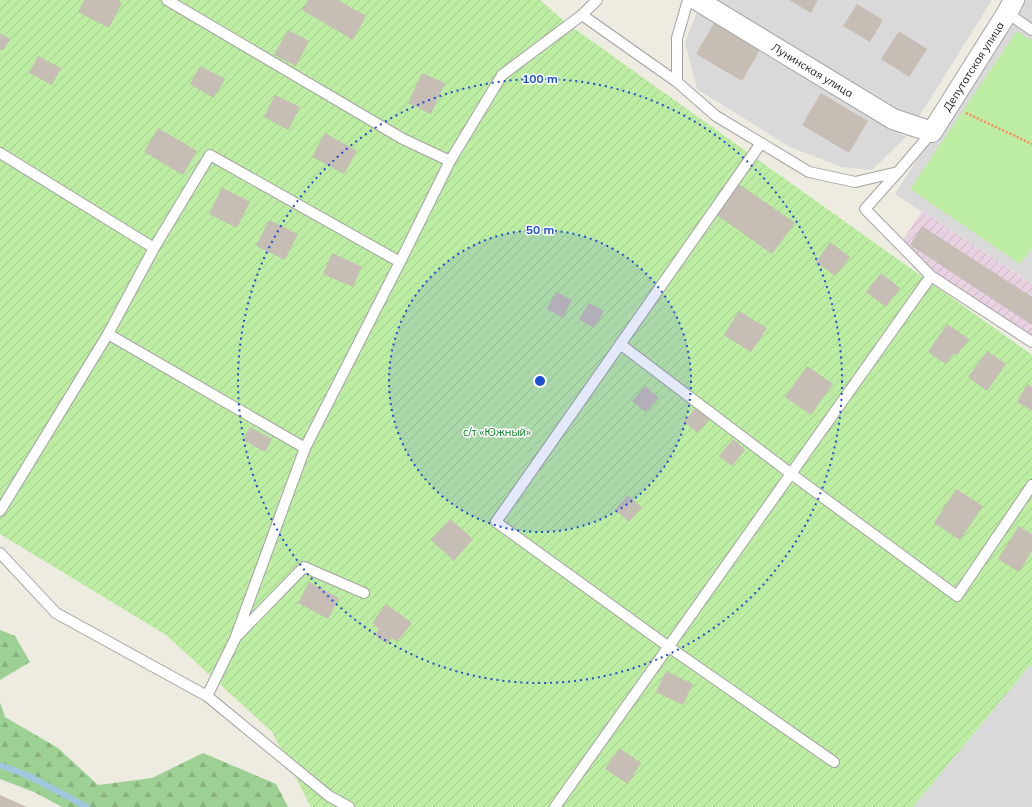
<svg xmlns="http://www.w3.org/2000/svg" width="1032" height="807" font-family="Mulish,sans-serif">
<defs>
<pattern id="industrial-furrows" width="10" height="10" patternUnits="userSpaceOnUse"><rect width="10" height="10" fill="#e8d2e1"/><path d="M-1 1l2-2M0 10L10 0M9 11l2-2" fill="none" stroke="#c6b4c0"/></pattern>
<pattern id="forest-firs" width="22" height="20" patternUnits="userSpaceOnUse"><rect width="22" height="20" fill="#9dd093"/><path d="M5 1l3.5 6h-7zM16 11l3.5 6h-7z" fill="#87b27e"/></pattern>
<pattern id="garden-furrows" width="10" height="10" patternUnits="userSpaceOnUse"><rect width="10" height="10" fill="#bdeca3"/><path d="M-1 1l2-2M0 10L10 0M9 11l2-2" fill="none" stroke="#a2ca8c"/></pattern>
</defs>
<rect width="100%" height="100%" fill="#eeebe1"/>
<path fill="#dad9d9" d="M717 0H992L917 120Z
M1020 0H1032V284L895 194Z
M698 10 906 137 872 170 842 167 790 147 697 89 685 42Z
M1032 663V807H913Z"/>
<path fill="url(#industrial-furrows)" d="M922 211 1032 284V336L897 249Z"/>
<path fill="#bdeca3" d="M1017 31 1032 41V247L1020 264 910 189Z"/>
<path fill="url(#forest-firs)" d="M0 630 15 636 30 662 0 680Z
M0 702 5 717 58 748 98 785 152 778 203 753 276 784 288 807H62L34 792 0 779Z"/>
<path fill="url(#garden-furrows)" d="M0 0H540L565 22 1032 355V663L913 807H311L272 732 166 635 0 534Z"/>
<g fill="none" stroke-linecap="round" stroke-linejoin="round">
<path stroke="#9ec8df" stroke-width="6" d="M0 765 29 776 87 807"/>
</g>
<path fill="#c6beb4" d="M84 0H117L122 3 109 28 78 12Z
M308 0H338L366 16 353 40 302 10Z
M789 0H818L811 13Z
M857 4 883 20 870 42 843 26Z
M714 23 760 50 742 81 696 54Z
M288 30 309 41 296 66 274 55Z
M899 31 927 49 909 77 881 59Z
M0 33 10 39 3 51 0 49Z
M38 56 61 68 52 85 29 73Z
M200 66 225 79 214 98 190 84Z
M422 73 445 83 431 114 408 103Z
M821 93 868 121 849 153 802 125Z
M275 95 300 107 288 130 264 117Z
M158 128 197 151 183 175 144 152Z
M325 133 357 151 344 174 312 157Z
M739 184 795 223 772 254 717 215Z
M222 188 250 202 237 228 209 214Z
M269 220 298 234 285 260 256 246Z
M922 226 1032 297V325L910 245Z
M830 242 850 257 835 276 816 262Z
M332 253 362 267 353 287 323 274Z
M881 273 900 288 886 307 866 292Z
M556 292 572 300 563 318 547 309Z
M589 303 604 311 594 328 579 319Z
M739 311 767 328 751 352 724 335Z
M947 324 969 339 957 355 954 353 946 364 928 352Z
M987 351 1006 364 987 391 968 377Z
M807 366 833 384 811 415 785 397Z
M1027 384 1032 387V411L1017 402Z
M645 386 659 398 646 412 632 401Z
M696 407 710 418 698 433 684 422Z
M250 427 272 439 265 452 243 440Z
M733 439 745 450 732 466 719 456Z
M956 489 983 506 960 540 934 523Z
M628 495 642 507 629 522 615 510Z
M450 519 473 539 454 561 431 540Z
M1019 526 1032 534V551L1019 572 998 559Z
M309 582 339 598 328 619 298 603Z
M386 604 412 623 397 642 391 637 387 644 375 635 379 629 372 623Z
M666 671 693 684 683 705 656 692Z
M619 748 641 763 628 784 605 769Z
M0 795 27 807H0Z"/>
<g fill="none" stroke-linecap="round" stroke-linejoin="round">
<defs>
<path id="service" d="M167 0 403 139 450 161
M688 0 677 38V82L716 116 809 172 855 182 898 172 932 132
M1007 13 1032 30
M582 15 677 82
M761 143 496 522 669 647 834 762
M0 153 154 248
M898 172 865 209 931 276 1032 342
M108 334 305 448
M620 344 790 473 957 596 1032 485
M0 511 108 334 154 248 210 155 400 262
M0 553 56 613 207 696 329 796 349 807
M237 636 304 567 364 593
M207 696 235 639 305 448 400 262 450 161 502 75 582 15 597 0
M555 807 931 276"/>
<g id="minor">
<path id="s1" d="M697 0 893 119 932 132 1007 13 1014 0"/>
</g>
</defs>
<use href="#service" stroke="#a3a3a3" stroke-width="12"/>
<use href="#minor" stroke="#a3a3a3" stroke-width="22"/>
<path stroke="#ff8661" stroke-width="2.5" stroke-dasharray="2 2" stroke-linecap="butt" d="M966 113 1032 144"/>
<use href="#service" stroke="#fff" stroke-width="10"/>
<use href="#minor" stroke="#fff" stroke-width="20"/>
</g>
<circle cx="540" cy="381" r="151" fill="#1d4ed8" fill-opacity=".12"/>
<g fill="none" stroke="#1d4ed8" stroke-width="2" stroke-dasharray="2 4">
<circle cx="540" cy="381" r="151"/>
<circle cx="540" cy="381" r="302"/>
</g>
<g text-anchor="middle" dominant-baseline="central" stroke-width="3" stroke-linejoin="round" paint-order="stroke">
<g font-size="11" fill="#1c1c1c" stroke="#fff">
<text stroke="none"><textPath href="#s1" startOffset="348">Депутатская улица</textPath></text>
<text stroke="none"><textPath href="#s1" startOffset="135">Лунинская улица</textPath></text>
</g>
<g font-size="11" fill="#057f1f" stroke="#fff">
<text x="497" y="432">с/т «Южный»</text>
</g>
</g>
<circle cx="540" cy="381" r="6" fill="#1d4ed8" stroke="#fff" stroke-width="2"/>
<g font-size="12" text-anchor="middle" font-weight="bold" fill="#1d4ed8" stroke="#fff" stroke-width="3" stroke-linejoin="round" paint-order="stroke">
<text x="540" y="83">100 m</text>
<text x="540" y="234">50 m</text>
</g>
</svg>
